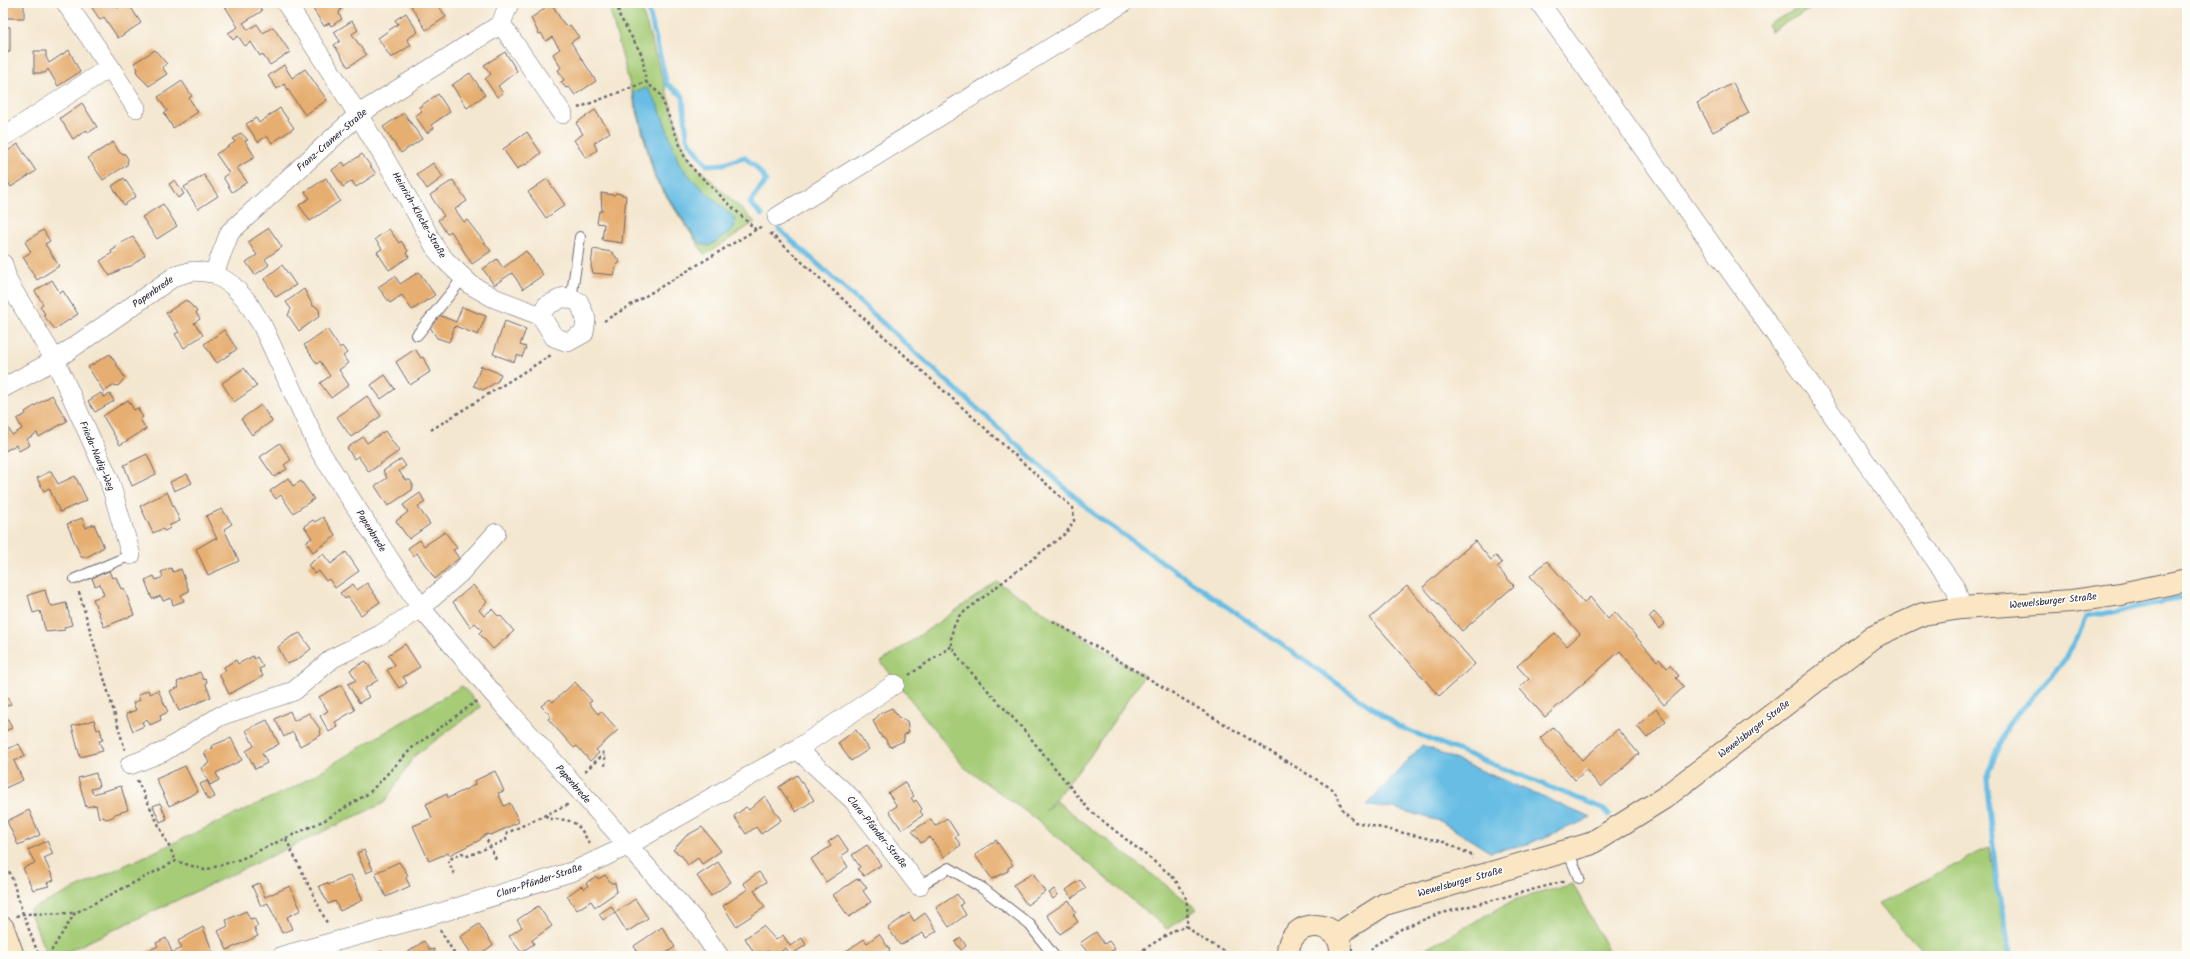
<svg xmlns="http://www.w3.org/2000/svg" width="2190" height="959" font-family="Kalam,sans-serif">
<rect width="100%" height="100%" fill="#fdfcf7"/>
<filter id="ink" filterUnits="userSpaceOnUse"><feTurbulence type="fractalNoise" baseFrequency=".025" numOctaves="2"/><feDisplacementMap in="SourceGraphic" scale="8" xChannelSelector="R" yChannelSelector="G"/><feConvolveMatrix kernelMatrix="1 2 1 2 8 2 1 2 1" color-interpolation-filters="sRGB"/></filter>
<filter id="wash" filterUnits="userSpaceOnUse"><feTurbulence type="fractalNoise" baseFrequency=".012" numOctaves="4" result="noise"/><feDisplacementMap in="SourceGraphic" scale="16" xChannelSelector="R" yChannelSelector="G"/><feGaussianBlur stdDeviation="0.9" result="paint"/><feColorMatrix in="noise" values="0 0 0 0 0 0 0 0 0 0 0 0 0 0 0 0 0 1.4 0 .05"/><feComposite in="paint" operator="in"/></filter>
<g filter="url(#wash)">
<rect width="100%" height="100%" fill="#f4e7d0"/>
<path fill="#a6cc77" stroke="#647759" d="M608 3H640L682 143 695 165 755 222 705 255 655 179Z
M1808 3H1821L1771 31 1767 25Z
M997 582 1144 676 1088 759 1045 811 1056 801 1197 909 1167 929 1037 820 964 767 881 662Z
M462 686 481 707 414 756 384 803 58 956H47L29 910 296 786Z
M1989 847 2008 956H1928L1878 904Z
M1573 884 1611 956H1425L1422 951 1514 900Z"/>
<path fill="#68bde4" stroke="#457090" d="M647 88 659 107 679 164 692 179 735 219 734 229 709 246 699 243 656 179 633 92Z
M1422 745 1591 818 1528 844 1490 852 1440 821 1393 808 1366 806Z"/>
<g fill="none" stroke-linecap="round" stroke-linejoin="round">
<path stroke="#68bde4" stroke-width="5" d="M647 3 667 84 683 96 687 138 707 165 724 164 744 157 756 167 766 180 750 203 762 215
M779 229 1095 515 1400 727 1602 808 1609 815
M2011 956 1997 884 1986 778 2008 725 2067 657 2087 617 2187 597"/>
</g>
<g id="blocks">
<path fill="#e6ae70" d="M3 3 24 5V18H3Z
M89 3H115L118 8 128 3 141 23 118 38 104 17 100 20Z
M223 3H258L262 11 243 23 248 30 257 24 263 33 273 27 290 52 270 65 262 54 260 56 251 42 245 46 238 36 233 40 228 33 238 27Z
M309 3H342L344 7 340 10 339 14 342 19 331 26 329 23 324 26Z
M415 3H437L446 17 426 30 411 6Z
M552 4 561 20 567 27 570 25 579 37 571 42 596 81 575 95 569 87 566 88 561 82 564 80 558 70 561 68 553 54 560 49 552 37 546 41 541 33 539 34 531 18 543 10 547 5Z
M406 13 418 32 407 39 411 45 391 58 378 38 398 24 395 20Z
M352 21 358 30 352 34 366 55 348 67 334 45 340 41 334 32Z
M3 27H10V52H3Z
M69 50 80 72 58 86 48 69 45 73H34V51H46V57L49 63Z
M155 50 167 64 162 67 167 74 149 86 139 76 136 71 138 69 134 63Z
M505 52 517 71 498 86 503 93 497 97 485 79 491 74 484 65Z
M284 65 292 78 305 69 327 100 305 115 284 84 277 89 268 76Z
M470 73 485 95 467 108 452 85Z
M182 81 192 96 189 98 198 112 173 128 164 113 167 111 158 97Z
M1733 83 1749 113 1713 132 1697 103Z
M3 86H6V104L3 105Z
M438 94 450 112 431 125 434 128 427 133 415 116 422 111 419 107Z
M82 103 97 127 88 133 87 130 73 139 60 118Z
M280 108 294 128 272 143 267 136 258 142 246 124 256 118 259 123Z
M595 110 610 132 594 143 597 150 586 158 574 140 583 134 576 123Z
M404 113 422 139 401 153 383 127Z
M527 132 541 153 526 165 525 164 517 169 503 149Z
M241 133 248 140 245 141 255 157 237 168 247 182 232 192 223 177 229 173 216 154 235 142 233 139Z
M113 142 120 153 125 154 128 159 127 165 103 180 88 158Z
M18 144 36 171 11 187 3 174V154Z
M362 154 376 174 356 187 352 181 343 187 332 170 343 162 345 166Z
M433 163 443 177 427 189 417 174Z
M204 175 218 196 198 209 184 187Z
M124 178 136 196 124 205 112 186Z
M326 178 340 201 310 221 299 205 310 198 305 192Z
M547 179 565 205 546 218 528 192Z
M175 180 184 194 178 198 169 184Z
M453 180 467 201 455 209 464 222 467 220 491 251 472 264 451 231 447 234 438 220 444 216 430 195Z
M601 193 614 195 617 193 626 196 622 243 602 240 604 224 597 223 599 212 602 211Z
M163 204 177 226 157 239 142 217Z
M269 228 282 247 265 259 269 265 255 275 246 262 257 255 248 242Z
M389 229 399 243 401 241 408 251 406 253 409 257 389 270 377 252 382 249 375 239Z
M43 230 50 241 45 244 59 266 37 280 23 257 31 252 25 242Z
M133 237 145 255 131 266 123 268 110 276 100 261 112 253 111 251 116 248 115 246Z
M593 249 612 252 620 262 616 266 614 275 593 273 591 266Z
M526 251 543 275 523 289 512 273 494 285 483 269 497 259 503 268Z
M282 265 296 285 276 297 264 279Z
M419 272 435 295 412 310 402 295 390 303 378 287 395 276 400 284Z
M52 280 60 293 63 291 78 314 55 329 43 315 45 314 40 306 43 304 35 291Z
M304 289 313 306 317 307 319 310 320 316 299 331 288 315 291 309 286 302Z
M186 300 197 311 196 313 200 319 194 323 203 335 184 348 175 334 179 332 166 313Z
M462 307 486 316 478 335 455 326 449 342 437 338 430 327 439 315 456 322Z
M505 321 526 329 520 345 526 347 522 357 517 355 514 362 493 354Z
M327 329 340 348 342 346 347 353 343 356 348 363 339 370 349 385 331 398 320 383 330 376 320 361 317 364 304 345Z
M224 330 237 349 217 363 204 344Z
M415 349 421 358 423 357 430 372 410 385 396 362Z
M110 354 125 378 118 386 114 385 104 392 88 367Z
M481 366 501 374 498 381 483 390 474 386Z
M244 368 257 386 234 402 222 383Z
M385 375 395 389 381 399 371 385Z
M101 393 104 397 110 394 114 401 95 412 88 401Z
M52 395 67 421 39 437 37 433 27 439 30 445 19 451 16 445 3 452V424L5 422 12 435 22 429 17 419 26 414 25 412Z
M367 396 381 416 351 437 337 417Z
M128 400 134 410 138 408 140 413 143 417 140 419 146 429 120 445 103 416Z
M261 405 272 421 252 435 241 419Z
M385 431 399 451 369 472 358 456 354 459 347 448 363 437 367 443Z
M280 443 291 460 284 465 287 469 274 477 260 457Z
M147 454 156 474 132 486 124 465Z
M401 459 406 466 399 471 405 480H410L413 485 412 490 388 506 375 486 387 478 383 471Z
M51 471 58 484 75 476 87 500 60 512 49 488 44 491 37 478Z
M187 474 192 483 174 491 170 482Z
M288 478 293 486 301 481 314 499 293 513 281 495 276 499 270 491Z
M167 492 180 521 170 525V528L165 531 162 529 153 533 140 506Z
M420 493 425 502 418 507 430 524 409 539 396 521 408 512 403 505Z
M222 509 232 524 224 529 239 561 208 575 196 549 215 538 217 539 206 516Z
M323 517 336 536 313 552 306 542 312 538 304 526 313 520 315 522Z
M82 518 86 528 94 524 104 547 87 557H81L67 524Z
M445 532 457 548 453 550 459 558 435 579 417 553 413 556 408 548 420 540 424 546Z
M1475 541 1491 560 1496 556 1502 563 1497 567 1514 586 1462 631 1423 587Z
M346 552 359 571 335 588 329 579 326 581 319 571 315 574 308 565 323 554 331 564Z
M1547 561 1584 603 1590 597 1608 619 1615 612 1657 661 1659 659 1667 668 1670 665 1679 676 1676 678 1684 687 1664 705 1620 651 1545 717 1519 688 1529 679 1517 666 1555 633 1567 646 1580 634 1530 576Z
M171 568 173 572 181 569 189 591 181 595 184 601 173 605 171 598 163 601 161 596 152 599 145 580 154 576 156 580 163 577 161 572Z
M109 571 112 578 116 577 121 589 124 588 134 615 104 627 93 599 104 595 100 584 95 586 92 578Z
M367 583 380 602 361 615 348 597 345 599 340 593 353 584 357 590Z
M473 585 487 602 479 610 484 616 492 609 498 616 500 615 514 631 493 649 479 633 482 630 475 623 470 627 453 602Z
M1407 586 1475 664 1439 696 1370 618Z
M45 590 49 604 53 606 66 603 72 625 64 627 65 630 46 632 40 611 33 613 28 595Z
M1654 612 1665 624 1659 629 1649 617Z
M300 633 311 649 297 660 287 664 278 647 291 637Z
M405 644 420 667 403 677 407 683 399 688 387 670 395 665 388 655Z
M253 656 254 659 257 657 263 667 259 669 263 676 229 694 219 674 226 671 224 667 236 660 238 664Z
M366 661 378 680 364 689 369 697 359 703 348 684 356 680 350 670Z
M200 672 203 679 207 680 206 685 211 697 179 711 170 691 179 687 177 682Z
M575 682 592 701 589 703 598 714 601 711 618 730 596 750 599 753 590 761 577 746 574 748 548 719 551 716 541 706 550 699 553 702Z
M341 685 355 710 335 722 338 727 329 732 320 716 328 711 319 697Z
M148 690 150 694 158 690 168 712 160 716 161 720 150 725 147 719 142 722 144 726 133 731 126 714 136 710 133 703 140 700 138 695Z
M6 695 11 704 3 708V696Z
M3 708 12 728 3 732Z
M892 708 898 717 907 721 909 732 904 735V741L890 747 884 737 882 738 873 721 881 713Z
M1656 709 1666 721 1647 738 1637 726Z
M290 711 294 721 309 713 320 729 321 735 300 746 293 732 284 737 275 719Z
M94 720 97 730 100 729 103 740 99 741 103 751 80 757 72 726Z
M267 720 279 744 262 753 267 763 255 769 246 751 254 746 246 730Z
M1553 727 1582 760 1618 729 1639 754 1601 787 1586 770 1575 780 1540 738Z
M856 730 869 749 851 761 838 743Z
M231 738 242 760 216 773 219 780 210 785 201 768 209 763 204 752 213 748 211 746Z
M19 744 25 756 14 761 23 780 3 789V762L6 761 3 751Z
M185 766 198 792 169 806 156 779Z
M495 771 504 791 498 793 504 806 510 803 519 822 491 835 488 834 482 837 480 840 449 855 448 853 429 861 413 826 432 818 426 804 447 794 448 798 475 785 474 781Z
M96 773 99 787 91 789 93 794 121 786 128 810 115 814 113 817 106 819 103 817 99 818 96 805 86 807 78 778Z
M797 775 814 800 796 812 779 787Z
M207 781 215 797 208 800 200 784Z
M904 782 914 796 911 798 914 802 916 800 922 809 920 811 923 815 902 830 889 811 897 806 888 793Z
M765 796 781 820 761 834 756 827 746 834 734 816 746 807 749 810Z
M160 803 167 819 160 822 153 806Z
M29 810 40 835 18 845 7 821Z
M947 818 958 835 955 837 961 845 944 857 930 837 921 843 912 831 931 819 935 826Z
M702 827 721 851 702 864 698 858 688 865 681 855 673 850 686 836Z
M838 835 849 851 841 856 848 867 826 882 811 859 831 846 828 842Z
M996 840 1013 865 1008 868V871L992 879 975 855Z
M47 841 53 854 44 858 54 880 47 883 49 886 33 890 23 868 35 863 28 850Z
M867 845 881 865 864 876 857 869 860 867 852 855Z
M364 850 373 870 366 873 357 853Z
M399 862 408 875 406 878 410 886 386 897 375 873Z
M718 862 731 882 711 896 697 876Z
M759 872 766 882 754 890 765 907 736 926 723 906 748 889 743 883Z
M1033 873 1045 892 1027 905 1013 885Z
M351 875 363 900 340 911 335 901 328 904 319 886 327 883 328 885Z
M605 875 611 883H615L617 892 595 907 591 901 577 910 567 896 581 886 584 889 588 886 586 883 596 876 598 879Z
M857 879 861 880 867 888 863 891 871 902 849 917 833 895Z
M1080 880 1086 888 1072 898 1066 890Z
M259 883 265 897 290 886 301 910 287 917 292 929 282 933 268 903 261 906 252 886Z
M1054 889 1058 895 1053 899 1049 893Z
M957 894 963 903 960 905 966 915 949 927 936 908Z
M635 899 648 918 627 932 615 913Z
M1069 900 1076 912 1073 914 1078 922 1060 934 1047 915Z
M538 906 552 926 532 940 534 944 521 952 509 936 522 927 517 920Z
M611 906 615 912 603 920 599 914Z
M246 911 250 919 254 918 258 926 254 928 258 936 227 950 218 931 228 926 226 920Z
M909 913 914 921 925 913 937 931 926 938 923 933 900 945 888 928Z
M479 924 493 945 477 956H473L460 937Z
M763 926 776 940 783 935 790 946 802 938 806 945 791 955 786 948 775 956H772L768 951 756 956 745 938Z
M203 927 213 953 206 956H174L172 953 182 948 178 941Z
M662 927 675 947 662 956H640L634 946Z
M1096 932 1104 944 1109 941 1115 949 1104 956H1089L1090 955 1080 943Z
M879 934 890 950 881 956H844L842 954 864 939 867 943Z
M166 938 172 952 164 956H137L158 946 156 943Z
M961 938 966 946 961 950 955 942Z
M424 941 430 950 434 949 436 956H406L405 954Z
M382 951 386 956H375Z"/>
</g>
</g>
<g filter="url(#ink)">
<use href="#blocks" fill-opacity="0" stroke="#6c676f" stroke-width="1"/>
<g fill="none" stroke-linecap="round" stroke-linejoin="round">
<defs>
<path id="lane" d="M571 300 580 237
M417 335 463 278
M75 579 131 555
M1568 851 1579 878
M919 886 949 868 982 888 1030 925 1054 956"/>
<path id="street" d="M66 3 110 67
M286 3C340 85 390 163 436 249L445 260 471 285 494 298 541 316 554 337 568 342 584 333 586 319 579 302 564 297 546 306 541 316
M1540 3 1956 589 1961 608
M501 24 563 114
M3 137 110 67 136 108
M777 217 1123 3
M3 264 8 282 55 360 109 479 131 555
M214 273 230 232 359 114 501 24 509 3
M3 388 55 360 175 276 193 271 214 273 232 285 247 301 263 327 321 453 421 608 491 691 695 921 719 956
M797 749 853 800 919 886
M130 765 163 752 220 716 294 691 333 658 380 635 421 608 460 573 496 533
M282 956 433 915 574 871 627 846 797 749 895 684"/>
<path id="secondary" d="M3 928 13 956
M1336 935 1385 904 1590 844 1664 798 1873 637 1923 614 1961 608 2072 601 2121 594 2187 580
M1288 956C1286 916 1345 916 1341 956"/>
</defs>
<use href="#lane" stroke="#6c676f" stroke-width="12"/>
<use href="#street" stroke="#6c676f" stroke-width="20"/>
<use href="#secondary" stroke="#6c676f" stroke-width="24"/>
<path stroke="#6c676f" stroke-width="2.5" stroke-dasharray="3 3" stroke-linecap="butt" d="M618 3 619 15 642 55 646 82
M578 108 646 82 660 94 685 158 695 171 756 230
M770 233 1073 508 1074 521 1066 533 959 616 953 628 951 639 952 646 960 660 1024 730 1089 810 1171 875C1188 895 1188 900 1187 926L1199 937 1233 956
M604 321 762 226
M431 430 551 355
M79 592 125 750
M1053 621 1334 790 1343 810 1355 822 1444 842 1471 855 1472 859
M909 675 952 646
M602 752 605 755V768
M585 771 604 754
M137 780 176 861
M546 815 548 819C575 819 578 822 590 845
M286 839 328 925
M487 840 496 859
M3 861 11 875 23 914 39 956
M454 874 448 860 462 853 468 856 506 840 507 833 569 804
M16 916 23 914 75 913
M440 930 456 956
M48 956 75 913 176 861 205 870 241 859 325 820 369 793 412 748 477 701
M1133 956 1175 930 1187 926
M1370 956 1372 947 1403 928 1435 915 1566 881"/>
<use href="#lane" stroke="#fff" stroke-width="10"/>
<use href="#street" stroke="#fff" stroke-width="19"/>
<use href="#secondary" stroke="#fbe6c3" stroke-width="22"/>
</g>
</g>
<g text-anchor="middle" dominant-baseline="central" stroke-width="3.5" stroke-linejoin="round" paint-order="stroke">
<g font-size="10" fill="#22223b" stroke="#fdfcf7">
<text transform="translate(332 140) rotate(-41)">Franz-Cramer-Straße</text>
<text transform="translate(419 215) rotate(60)">Heinrich-Klocke-Straße</text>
<text transform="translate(153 292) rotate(-35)">Papenbrede</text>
<text transform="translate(97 456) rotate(67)">Frieda-Nadig-Weg</text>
<text transform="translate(371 531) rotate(58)">Papenbrede</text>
<text transform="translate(2053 601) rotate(-6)">Wewelsburger Straße</text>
<text transform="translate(1754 729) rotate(-38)">Wewelsburger Straße</text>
<text transform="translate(573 784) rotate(49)">Papenbrede</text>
<text transform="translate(877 832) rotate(51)">Clara-Pfänder-Straße</text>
<text transform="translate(539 881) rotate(-18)">Clara-Pfänder-Straße</text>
<text transform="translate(1460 882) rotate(-16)">Wewelsburger Straße</text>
</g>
</g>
<rect width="2190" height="959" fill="none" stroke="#fdfcf7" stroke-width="16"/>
</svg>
